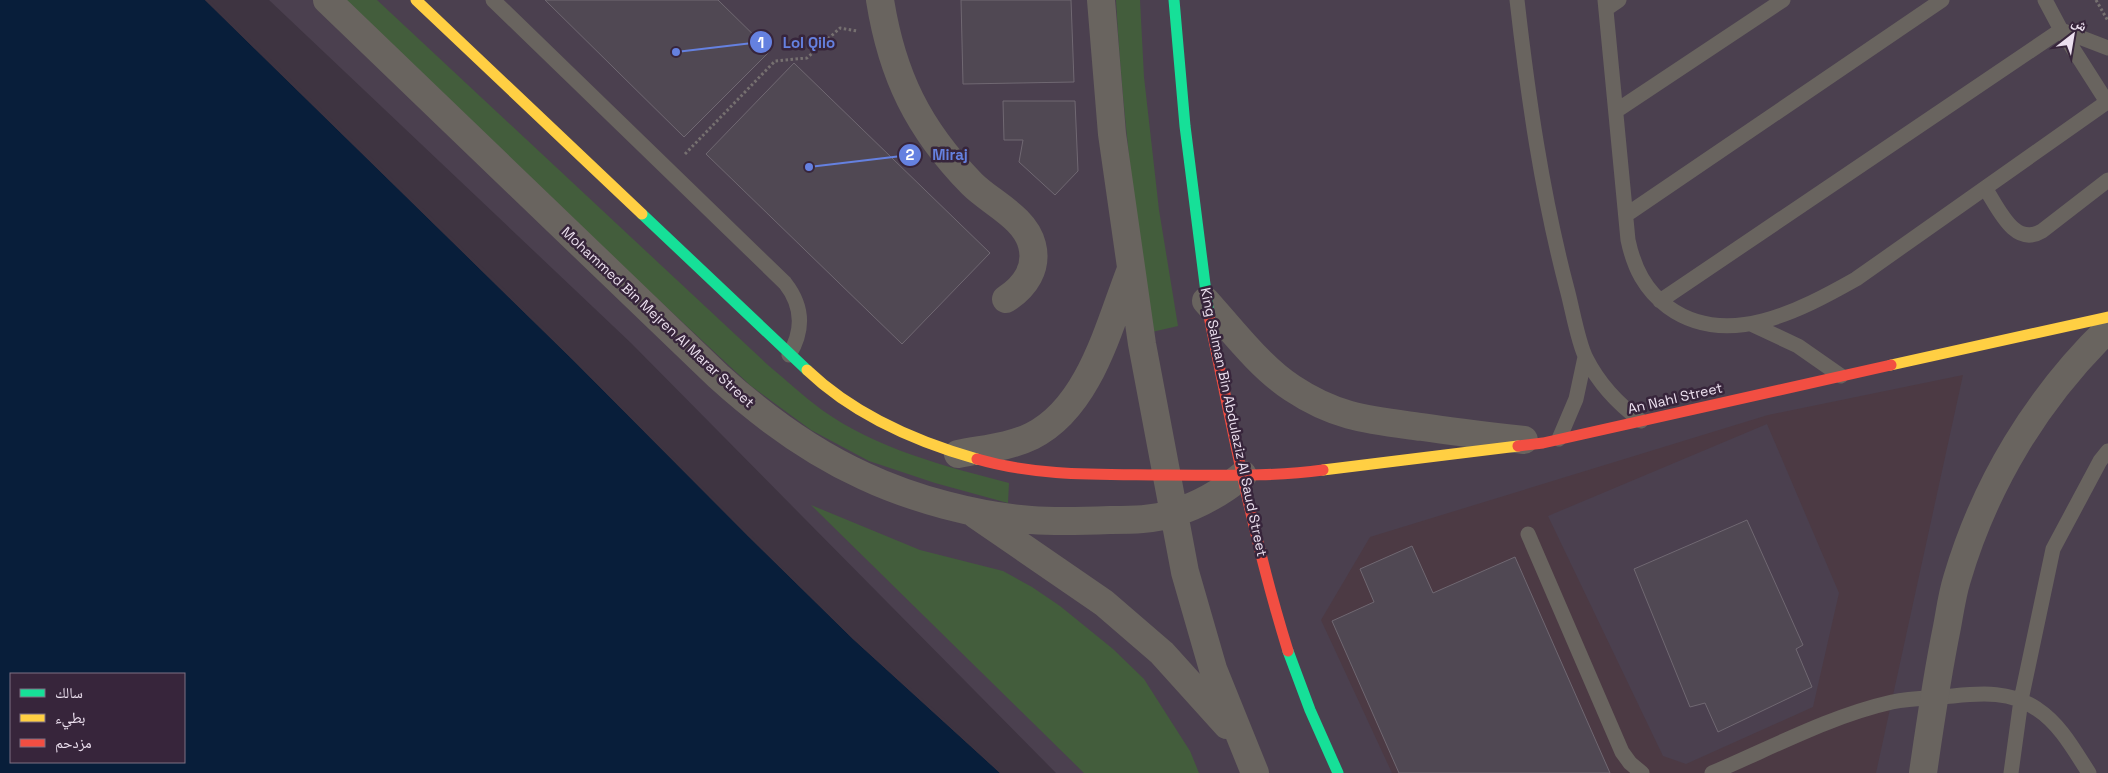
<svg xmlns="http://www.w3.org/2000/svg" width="2108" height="773" font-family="'Space Grotesk','Noto Naskh Arabic',sans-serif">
<rect width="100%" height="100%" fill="#3e3441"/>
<path fill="#4b404f" d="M269 0H2108V773H1056L631 343Z"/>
<path fill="#4c3a44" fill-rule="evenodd" d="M1963 375 1876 773H1392L1321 620 1370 537 1768 415ZM1767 424 1839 593 1813 707 1686 764 1663 756 1548 516Z"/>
<path fill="#435d3c" d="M337 0H377L769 366C786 380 803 396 822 410 877 449 944 466 1009 483L1008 503 935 483 869 461 811 430 751 386Z
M1116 0H1140L1144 77 1159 210 1178 326 1152 332C1136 222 1122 111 1116 0Z
M811 505 920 550 1003 571 1032 587 1060 606 1113 649 1144 679 1190 751 1199 773H1084Z"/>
<path fill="#081e3a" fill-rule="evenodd" d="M0 0H205L574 361 748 536 853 639 1000 773H0ZM11 674H184V762H11Z"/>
<path fill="#3e3441" d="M205 0H209L259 48 576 359 749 534 855 637 1003 773H1000L853 639 748 536 574 361Z"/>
<path fill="#504853" stroke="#706872" d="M545 0H718L770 51 684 137Z
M961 0H1071L1074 82 963 84Z
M794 63 990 253 902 344 706 154Z
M1003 101H1075L1078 171 1055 195 1019 162 1023 140H1004Z
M1747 520 1803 645 1796 649 1812 687 1718 732 1705 703 1690 707 1634 569Z
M1412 546 1433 593 1515 557 1610 773H1399L1332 621 1374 602 1360 569Z"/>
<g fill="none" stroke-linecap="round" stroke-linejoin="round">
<path stroke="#767070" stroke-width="3" stroke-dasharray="2.5 2.5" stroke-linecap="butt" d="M2096 0 2108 21
M685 154 775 61 807 58 840 28 857 31"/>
<path stroke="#69645f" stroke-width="15" d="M493 0 785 283C803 306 804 330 789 355
M1517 0C1528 97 1542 194 1567 289 1572 307 1578 343 1586 358 1599 384 1618 404 1641 421
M1605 0 1628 240C1634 268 1645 290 1668 307 1727 350 1801 310 1856 279L2107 102 2061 30 2045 0
M1606 9 1619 0
M1616 111 1783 0
M1985 188C1998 207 2014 248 2042 231L2108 180
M1626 215 1942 0
M1660 301 2061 30 2108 48
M1751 324 1798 346 1841 376
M1559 439 1576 399 1585 357
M1528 534 1622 752 1630 763 1642 773
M1712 773C1771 748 1830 716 1892 702 1912 698 1933 698 1953 696 1982 693 2011 691 2037 709 2060 724 2074 750 2089 773
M2011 773 2021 700 2053 549 2100 461 2108 451"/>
<path stroke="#69645f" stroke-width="28" d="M327 0 718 376C762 416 809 451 864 476 913 499 977 516 1031 520 1058 522 1084 521 1111 520 1132 520 1153 520 1174 513 1200 505 1222 492 1243 475
M880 0C892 75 918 129 972 184 991 203 1025 217 1032 245 1038 268 1025 287 1006 299
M1101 0 1112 134 1142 344 1185 572 1213 669 1255 773
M1206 301C1232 330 1260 367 1292 388 1337 418 1370 420 1422 427 1456 432 1490 436 1524 440
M958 454C982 449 1010 447 1032 436 1090 407 1109 325 1131 269
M976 515 1104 603 1162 653 1227 725
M1923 773C1930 724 1937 676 1947 627 1950 611 1952 595 1957 579 1985 484 2037 398 2108 329"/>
<path stroke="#16e098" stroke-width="11" d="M1174 0 1185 126 1209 316
M642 214 807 370
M1288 651 1310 710 1338 773"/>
<path stroke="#ffcf43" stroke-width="11" d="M416 0 642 214
M1891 365 2108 317
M807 370C853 414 917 442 977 459
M1323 470 1518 446"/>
<path stroke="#f24e42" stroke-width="11" d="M1209 316C1232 428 1254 542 1288 651
M1518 446 1543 443 1891 365
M977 459C1039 477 1103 474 1167 475 1219 475 1272 477 1323 470"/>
</g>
<g text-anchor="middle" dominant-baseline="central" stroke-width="5" stroke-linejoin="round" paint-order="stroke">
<g font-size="14" fill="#ece0ef" stroke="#37253b">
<text transform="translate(658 317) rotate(43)">Mohammed Bin Mejren Al Marar Street</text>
<text transform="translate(1675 398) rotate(-13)">An Nahl Street</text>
<text transform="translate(1234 422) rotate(78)">King Salman Bin Abdulaziz Al Saud Street</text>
</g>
</g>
<path fill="none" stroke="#6581e0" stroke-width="2" d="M676 52L761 42M809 167L910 155"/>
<g fill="#6581e0" stroke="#37253b" stroke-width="2">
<circle cx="676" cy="52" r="5"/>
<circle cx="809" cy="167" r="5"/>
<circle cx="761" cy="42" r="12"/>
<circle cx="910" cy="155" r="12"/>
</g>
<g font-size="15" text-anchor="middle" font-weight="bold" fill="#fff">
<text x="761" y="48">1</text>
<text x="910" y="160">2</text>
</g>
<g font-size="15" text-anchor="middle" font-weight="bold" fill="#6581e0" stroke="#37253b" stroke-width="5" stroke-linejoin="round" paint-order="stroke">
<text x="809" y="48">Lol Qilo</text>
<text x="950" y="160">Miraj</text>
</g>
<rect x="10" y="673" width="175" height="90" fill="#37253b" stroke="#7f7083"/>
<rect x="20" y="689" width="25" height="8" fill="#16e098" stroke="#7f7083"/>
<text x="55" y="698" font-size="15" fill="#ece0ef">سالك</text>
<rect x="20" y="714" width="25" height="8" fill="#ffcf43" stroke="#7f7083"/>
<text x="55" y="723" font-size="15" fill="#ece0ef">بطيء</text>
<rect x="20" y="739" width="25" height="8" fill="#f24e42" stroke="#7f7083"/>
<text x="55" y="748" font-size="15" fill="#ece0ef">مزدحم</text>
<g transform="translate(2073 35) rotate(31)" stroke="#37253b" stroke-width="4" paint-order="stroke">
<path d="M0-4L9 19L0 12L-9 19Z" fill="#ece0ef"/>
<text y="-8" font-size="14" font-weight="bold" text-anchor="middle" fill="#ece0ef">ش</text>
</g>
</svg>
